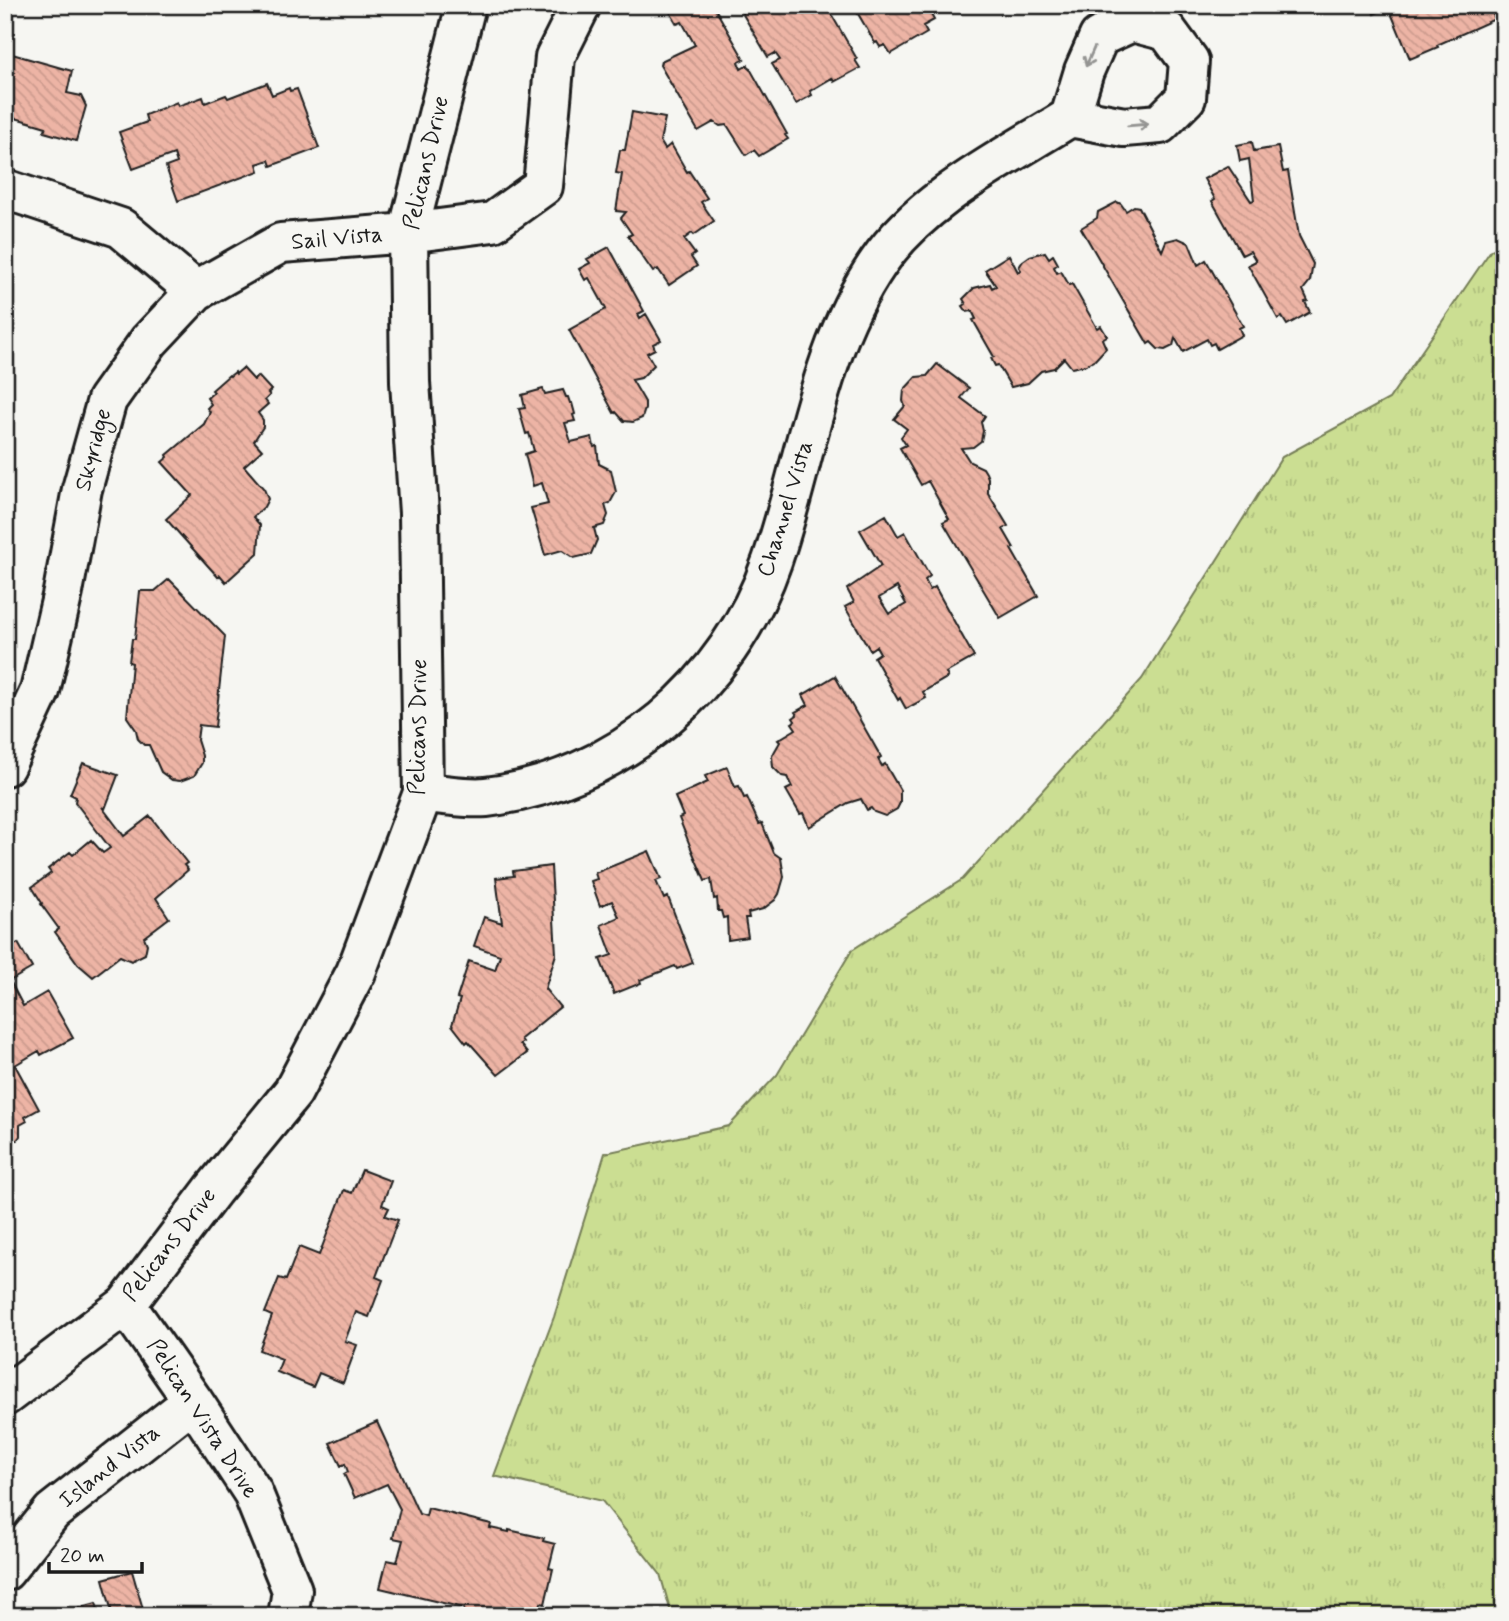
<svg xmlns="http://www.w3.org/2000/svg" width="1509" height="1621" font-family="Mynerve,sans-serif">
<defs>
<pattern id="grass-tufts" width="24" height="20" patternUnits="userSpaceOnUse" patternTransform="scale(1.75)"><rect width="24" height="20" fill="#cbde92"/><path d="M3 7l-1-3M5 7V3M7 7l1-3M15 17l-1-3M17 17v-4M19 17l1-3" fill="none" stroke="#aebe7d"/></pattern>
<pattern id="building-back-hatch" width="6" height="6" patternUnits="userSpaceOnUse" patternTransform="scale(1.75)"><rect width="6" height="6" fill="#edb4a5"/><path d="M-1 5l2 2M0 0l6 6M5-1l2 2" fill="none" stroke="#cb9a8d"/></pattern>
</defs>
<rect width="100%" height="100%" fill="#f6f6f2"/>
<filter id="ink" filterUnits="userSpaceOnUse"><feTurbulence type="fractalNoise" baseFrequency=".0143" numOctaves="2"/><feDisplacementMap in="SourceGraphic" scale="14" xChannelSelector="R" yChannelSelector="G"/><feConvolveMatrix kernelMatrix="1 2 1 2 8 2 1 2 1" color-interpolation-filters="sRGB"/></filter>
<g filter="url(#ink)">
<path fill="url(#grass-tufts)" stroke="#747d57" stroke-width="2" d="M1504 245V1616H672L660 1574 602 1501 494 1476 554 1317 605 1153 729 1126 777 1075 852 950 963 879 1142 679 1282 457 1389 399 1491 250Z"/>
<path fill="url(#building-back-hatch)" stroke="#1c1c1c" stroke-width="2" fill-rule="evenodd" d="M670 5H713L744 59 738 62 741 69 748 65 787 134 785 135 788 139 759 156 754 150 746 155 727 125 720 126 714 122 698 131 660 65 661 61 695 45 682 22 677 24 667 7Z
M751 5H826L857 59 855 60 860 68 834 82 832 78 810 91 812 95 796 104 772 64 780 60 775 53 768 57 741 11Z
M863 5H930L927 7 934 20 923 26 927 33 891 54 885 45 880 47 877 42 875 43 857 12 864 8Z
M1370 5H1489L1495 19 1437 45 1438 47 1410 59 1389 8 1374 14Z
M5 52 72 71 67 93 81 96 86 106 76 141 44 132 46 127 5 115Z
M267 83 272 95 289 88 290 91 297 89 319 148 271 166 269 160 257 164 259 171 178 201 166 167 177 163 174 154 133 169 119 132 147 122 145 115 177 102 178 106 203 97 205 103 226 95 228 98Z
M632 112 665 118 660 141 665 149 671 144 687 172 689 171 707 198 701 202 714 221 694 235 692 233 684 239 695 254 691 257 697 266 669 285 658 269 653 272 628 236 632 234 621 218 626 212 616 211 622 174 616 173 620 150H625Z
M1252 142 1254 151 1278 147 1283 172 1288 171 1299 236 1313 264 1310 281 1303 290 1308 301 1305 302 1310 312 1287 325 1282 317 1278 319 1248 265 1256 261 1250 251 1242 255 1212 201 1215 199 1204 179 1228 166 1251 201 1254 200 1249 159 1240 161 1237 145Z
M1117 202 1121 204 1126 211 1134 206 1139 207 1162 251 1166 241 1178 238 1189 243 1198 265 1206 260 1243 326 1239 328 1242 335 1217 349 1214 343 1210 345 1207 339 1183 352 1175 338 1173 346 1165 350 1158 349 1151 342 1148 344 1081 228 1097 218 1098 212Z
M609 247 644 311 638 314 640 318 646 314 661 340 653 344 655 349 647 353 654 365 641 378 632 380 645 402V409L642 418 633 422 624 421 616 412 614 413 569 330 606 309 589 278 585 280 579 269 590 263 587 259Z
M1045 252 1049 258 1053 255 1058 264 1054 267 1057 273 1061 271 1069 285 1072 284 1097 328 1101 326 1107 336 1102 339 1106 348 1095 360 1086 365 1072 368 1064 358 1054 368 1041 371 1028 383 1011 387 998 365 995 366 991 358 994 357 973 320 976 319 972 311 967 312 963 306 966 304 963 299 974 288 990 284 992 288 996 286 985 270 1009 255 1018 272 1021 270 1019 267 1023 261 1030 256Z
M937 364 969 388 961 398 985 416 981 422 983 431 981 441 973 447 961 448 970 462 983 468 986 473 988 478V493L1008 526 1003 529 1014 548 1011 549 1038 596 1000 618 943 522 949 519 928 481 921 485 900 448 906 445 901 437 907 429 894 419 905 406 903 401 904 390 916 377 927 376Z
M243 368 254 380 258 376 271 390 268 393 270 395 265 400 268 404 258 413 263 420V427L254 441 262 450 244 466 264 489 268 499 264 507 253 517 260 525 258 553 226 582 220 575 218 577 166 519 192 495 162 462 168 457 167 455 204 424 210 412 207 408 211 404 207 398 214 392 212 390 229 375 230 376 235 372 236 374Z
M543 389 545 394 563 390 566 397H568L570 403H572L575 414 573 415 575 421 565 423 571 442 592 437 594 447 597 446 599 464 611 470 616 492 610 503 605 505 608 515 604 525 594 528 597 540 591 554 574 558 562 550 545 555 531 508 548 504 542 483 533 486 525 454 534 451 529 433 526 434 519 409 525 408 522 395Z
M886 515 898 536 905 532 930 576 925 580 930 590 935 587 974 657 946 673 948 677 923 692 926 698 906 709 900 698 898 700 874 657 880 653 876 646 870 650 845 607 854 602 847 589 881 566 860 530ZM897 587 906 604 889 614 879 598Z
M169 579 225 636 215 727 199 725 197 740 202 756V763L194 776 180 781 172 780 161 772 149 745H144L138 739 136 730 127 717 132 663 129 662 132 639H135L140 591H155Z
M835 676 881 757 878 759 882 766 885 764 900 790V803L897 809 885 816 874 812 871 808 867 810 861 799 848 803 809 827 803 813 800 814 786 790 792 787 787 777 782 776 773 767 772 756 780 742 778 740 796 729 792 723 795 721 793 718 797 715 795 712 808 705 803 695Z
M83 763 118 775 105 809 102 807 124 836 150 816 187 863 184 865 188 870 156 898 169 918 144 937 147 944 145 954 131 961 120 956 93 977 78 964 55 932 59 929 41 904 42 903 32 887 51 873 48 869 70 852 73 855 91 840 103 853 110 848 75 802 76 797 70 794Z
M727 767 735 787 739 786 744 798 747 797 759 824 762 823 774 853 781 858 784 877 779 894 775 900 763 909 748 913 749 918H745L748 937 728 940 727 917 723 918 721 911H718L717 898 714 899 711 879 705 881 693 853 679 818 683 816 675 797 708 782 705 776Z
M649 851 661 879 656 881 664 899 668 897 693 963 677 969 675 966 640 980 641 983 614 994 600 959 612 955 601 925 619 917 612 901 600 906 591 881 597 879 595 873Z
M551 866 556 954 545 989 560 1007 521 1039 523 1042 520 1044 527 1053 498 1075 468 1041 466 1043 452 1025 460 999 457 998 469 961 495 970 500 955 474 946 484 917 502 923 496 878 514 876 513 871Z
M18 943 32 968 10 981 23 1006 47 992 73 1038 41 1055 39 1051 15 1065 39 1109 25 1117 27 1121 20 1125V1136L17 1140 5 1145V950Z
M362 1170 391 1181 382 1205 389 1208 385 1216 398 1220 376 1277 383 1280 369 1317 356 1312 345 1341 357 1345 343 1383 319 1373 313 1387 277 1372 282 1359 259 1350 272 1316 265 1313 279 1278 286 1280 299 1247 319 1255 344 1190 352 1193Z
M377 1422 419 1514 426 1516 428 1508 491 1524 490 1528 509 1532V1530L544 1538 543 1541 555 1544 549 1568 553 1569 545 1604 541 1603 538 1616H472L463 1614 464 1608 380 1588 387 1560 397 1562 403 1540 393 1538 400 1509 387 1484 355 1498 344 1474 348 1472 345 1464 341 1466 330 1443Z
M132 1571 145 1616H113L103 1579Z
M96 1603 100 1616H69L68 1611Z"/>
<g fill="none" stroke-linecap="round" stroke-linejoin="round">
<defs>
<path id="minor" d="M5 189 121 228 196 291
M5 766 40 691 63 592 82 489 107 400 149 341 196 291 281 243 408 233 493 222 543 186 555 57 581 5
M423 793C443 794 466 799 486 797 618 781 729 686 772 561 806 462 818 350 878 263 922 198 1005 158 1070 117L1084 71 1099 37 1132 22 1167 31 1189 61 1186 98 1160 124 1124 127 1070 117
M126 1305 193 1401 252 1491 292 1590 288 1616
M5 1396 126 1305 213 1190 293 1092 356 972 423 793 419 513 410 382 408 233 466 5
M5 1571 52 1512 193 1401"/>
</defs>
<use href="#minor" stroke="#1c1c1c" stroke-width="44"/>
<use href="#minor" stroke="#f6f6f2" stroke-width="38"/>
</g>
<defs><path id="oneway-shaft" d="M-6 0H5M1.5-3L5.5 0L1.5 3" fill="none" stroke-width="1.6" stroke-linecap="round" stroke-linejoin="round" transform="scale(1.75)"/></defs>
<g stroke="#949492">
<use href="#oneway-shaft" transform="translate(1090 57) rotate(114)"/>
<use href="#oneway-shaft" transform="translate(1138 125) rotate(-5)"/>
</g>
</g>
<g text-anchor="middle" dominant-baseline="central" stroke-width="5" stroke-linejoin="round" paint-order="stroke">
<g font-size="23" fill="#1c1c1c" stroke="#f6f6f2">
<text transform="translate(427 163) rotate(-77)">Pelicans Drive</text>
<text transform="translate(337 239) rotate(-5)">Sail Vista</text>
<text transform="translate(94 450) rotate(-75)">Skyridge</text>
<text transform="translate(786 509) rotate(-73)">Channel Vista</text>
<text transform="translate(419 727) rotate(-89)">Pelicans Drive</text>
<text transform="translate(170 1245) rotate(-52)">Pelicans Drive</text>
<text transform="translate(202 1419) rotate(57)">Pelican Vista Drive</text>
<text transform="translate(110 1467) rotate(-38)">Island Vista</text>
</g>
</g>
<rect width="1509" height="1621" fill="none" stroke="#f6f6f2" stroke-width="28"/>
<rect x="14" y="14" width="1481" height="1593" fill="none" stroke="#1c1c1c" stroke-width="2.5" filter="url(#ink)"/>
<path d="M49 1562v10h93v-10" fill="none" stroke="#1c1c1c" stroke-width="3.5"/>
<text x="60" y="1562" font-size="21" fill="#1c1c1c" stroke="#f6f6f2" stroke-width="5" paint-order="stroke">20 m</text>
</svg>
